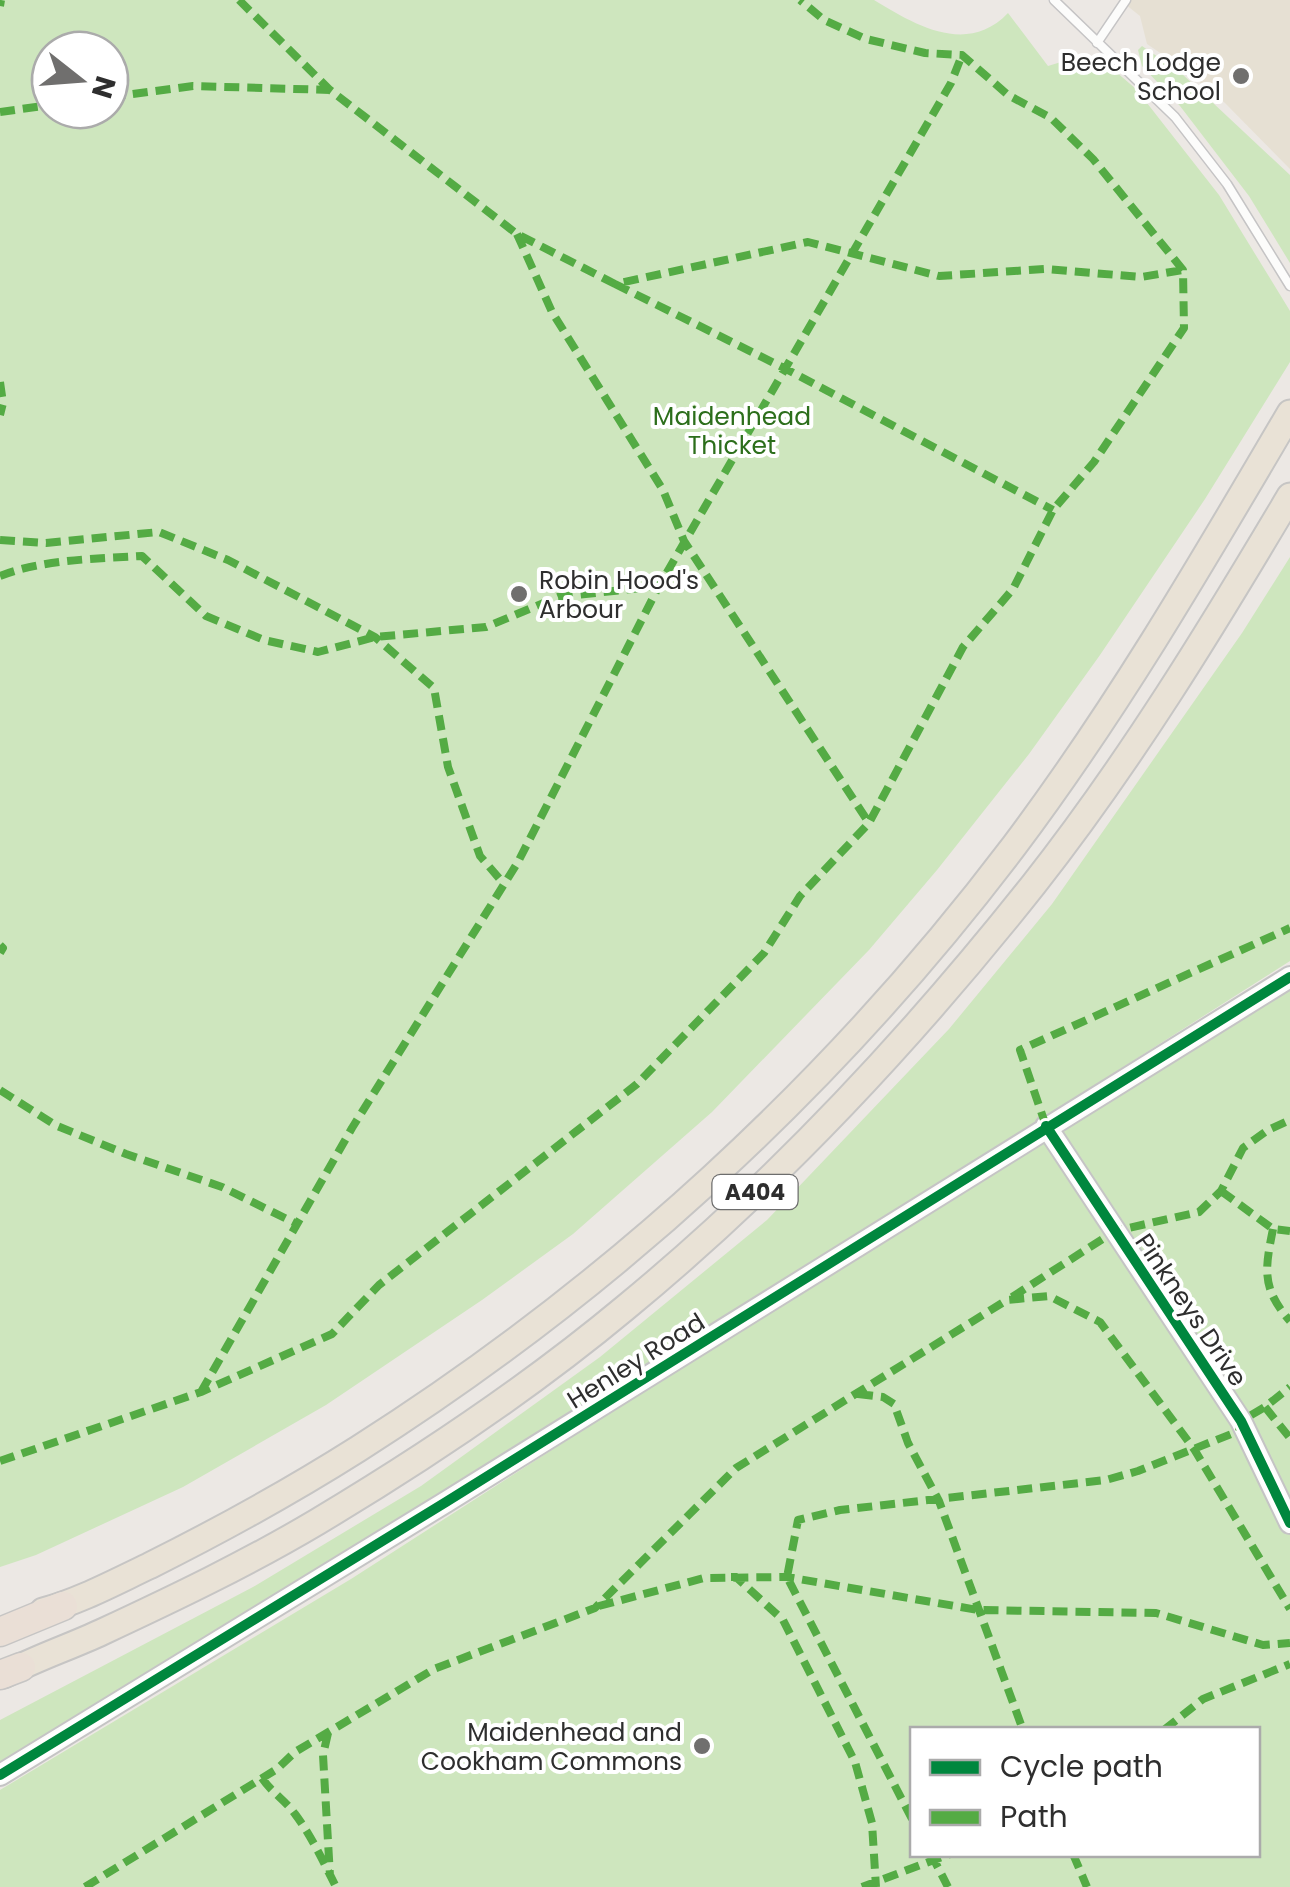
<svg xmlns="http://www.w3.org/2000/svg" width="1290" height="1887" font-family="Poppins,sans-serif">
<rect width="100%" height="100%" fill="#ece8e4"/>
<path fill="#e6e0d3" d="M1120 0H1290V169L1225 103 1181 67 1147 44 1140 16Z"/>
<path fill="#cee6be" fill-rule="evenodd" d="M0 0H874C915 25 967 56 1008 13L1048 66 1074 58 1097 64 1115 71 1136 89 1219 195 1290 311V362L1205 499 1100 655 1029 754 937 870 869 950 712 1112 573 1234 482 1300 326 1405 183 1487 36 1555 0 1567ZM50 50H110V110H50Z
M1142 46 1180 72 1290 175V263L1249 196 1180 106 1142 66 1138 50Z
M1290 557V961L878 1223 0 1764V1720L253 1587 421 1486 600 1357 767 1220 949 1029 1052 904 1242 633Z
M1290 990V1887H0V1790L351 1579 656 1383ZM912 1730H1258V1854H912Z"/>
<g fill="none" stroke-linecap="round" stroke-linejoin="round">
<defs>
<path id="service" d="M1054 0 1175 117 1227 184 1290 286
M1097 43 1126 0"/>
<path id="tertiary" d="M1046 1126 1241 1421 1290 1523
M0 1775 446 1502 1290 977"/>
<path id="trunk" d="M43 1611C80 1601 115 1582 149 1566 221 1530 290 1492 358 1449 610 1289 833 1085 1014 846 1117 709 1203 561 1290 413
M4 1675C36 1658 70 1647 102 1632 175 1598 248 1563 317 1522 424 1458 529 1388 625 1308 777 1183 912 1038 1034 884 1130 762 1211 629 1290 496"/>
<path id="motorway" d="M0 1632 63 1606
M0 1675 21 1667"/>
</defs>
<use href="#service" stroke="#c5c4c5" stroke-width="11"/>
<use href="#tertiary" stroke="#c5c4c5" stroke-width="24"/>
<use href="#trunk" stroke="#c6c5c4" stroke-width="29"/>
<use href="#motorway" stroke="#c6c5c4" stroke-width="31"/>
<use href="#service" stroke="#fcfcfb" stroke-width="8"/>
<use href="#tertiary" stroke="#fcfcfb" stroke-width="20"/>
<use href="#trunk" stroke="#e9e2d6" stroke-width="25"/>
<use href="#motorway" stroke="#eadfd6" stroke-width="28"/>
<path stroke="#54ab44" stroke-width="8" stroke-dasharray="15 8" stroke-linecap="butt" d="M239 0 330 90 517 234 615 284 808 242 939 276 1045 269 1141 277 1183 270
M0 6 1 0
M110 97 193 86 330 90
M0 112 50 105
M517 234 552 312 663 490 684 541 869 823
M615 284 784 368 1053 510
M0 382 3 403 0 415
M0 540 46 543 159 532 228 560 375 637 434 688 448 767 480 856 504 884
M0 576C44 559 95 559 142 556L206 616 264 640 318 652 375 637 486 627 558 597 659 586
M0 945 3 948 0 953
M0 1090 55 1125 126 1154 222 1187 297 1224
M1046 1126 1020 1050 1290 928
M1221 1191 1273 1229 1290 1231
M1273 1229C1265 1269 1261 1288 1290 1321
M1012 1297 1115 1231 1199 1212 1221 1191 1243 1148 1268 1130 1290 1120
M201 1392 352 1128 518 862 659 586 951 83 962 55
M858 1394 883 1397 894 1404 908 1443 939 1501 1023 1730
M1265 1407 1290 1438
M0 1461 201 1392 332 1334 379 1285 637 1084 764 953 800 896 869 823 963 647 1013 589 1053 510 1094 462 1184 328 1183 270 1093 159 1051 118 1008 95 962 55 925 53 866 39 824 20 800 0
M731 1577H736L783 1620 855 1762 872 1823 876 1887
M599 1606 704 1578 787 1577 978 1610 1156 1613 1263 1645 1290 1643
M1164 1730 1203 1699 1290 1664
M328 1733 323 1755 330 1876
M262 1778C272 1793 285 1800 295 1814 311 1835 324 1863 336 1887
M912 1819 787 1577 798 1520 840 1510 1106 1480 1138 1471 1239 1431 1241 1421 1265 1407 1290 1387
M931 1854 948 1887
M1073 1854 1087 1887
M85 1887 277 1769 295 1752 434 1669 595 1608 736 1468 1007 1300 1049 1296 1100 1322 1194 1449 1290 1609
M862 1887 950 1854"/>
<defs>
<path id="cycleway" d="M1046 1126 1241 1421 1290 1523
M0 1775 446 1502 1290 977"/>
</defs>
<use href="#cycleway" stroke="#fff" stroke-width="16"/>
<use href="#cycleway" stroke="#00873e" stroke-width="10"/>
</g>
<g fill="#706f6e" stroke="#fff" stroke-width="4">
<circle cx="1241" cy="76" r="10"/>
<circle cx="519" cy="594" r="10"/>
<circle cx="702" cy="1746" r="10"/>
</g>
<g text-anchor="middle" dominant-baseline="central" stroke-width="8" stroke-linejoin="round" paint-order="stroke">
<rect fill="#fff" stroke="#6d6d6d" stroke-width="2.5" x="712.5" y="1175" width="85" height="34" rx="8"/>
<g font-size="22" font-weight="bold" fill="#2e2e2e">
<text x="755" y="1192">A404</text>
</g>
<g font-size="25" fill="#2e2e2e" stroke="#fff" text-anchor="end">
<text x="1221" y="62">Beech Lodge<tspan x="1221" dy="29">School</tspan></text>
<text x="539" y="580" text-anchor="start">Robin Hood's<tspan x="539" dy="29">Arbour</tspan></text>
<text x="682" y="1732">Maidenhead and<tspan x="682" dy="29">Cookham Commons</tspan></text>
</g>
<g font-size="25" fill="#2c6e1b" stroke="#fff">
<text x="732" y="416">Maidenhead<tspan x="732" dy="29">Thicket</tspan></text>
</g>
<g font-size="25" fill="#2e2e2e" stroke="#fff">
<text transform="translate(1191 1310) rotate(56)">Pinkneys Drive</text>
<text transform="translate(636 1361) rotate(-32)">Henley Road</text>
</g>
</g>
<rect x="910" y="1727" width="350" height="130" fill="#ffffff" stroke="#ababab" stroke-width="2.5"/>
<rect x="930" y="1760" width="50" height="15" fill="#00873e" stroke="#ababab" stroke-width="2.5"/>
<text x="1000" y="1777" font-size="30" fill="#2e2e2e">Cycle path</text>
<rect x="930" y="1810" width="50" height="15" fill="#54ab44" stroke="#ababab" stroke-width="2.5"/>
<text x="1000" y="1827" font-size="30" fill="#2e2e2e">Path</text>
<g transform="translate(80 80) rotate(107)"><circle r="48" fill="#ffffff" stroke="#ababab" stroke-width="2.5"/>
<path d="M0-8L18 38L0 25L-18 38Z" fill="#706f6e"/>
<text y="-15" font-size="28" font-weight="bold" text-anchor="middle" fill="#2e2e2e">N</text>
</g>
</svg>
